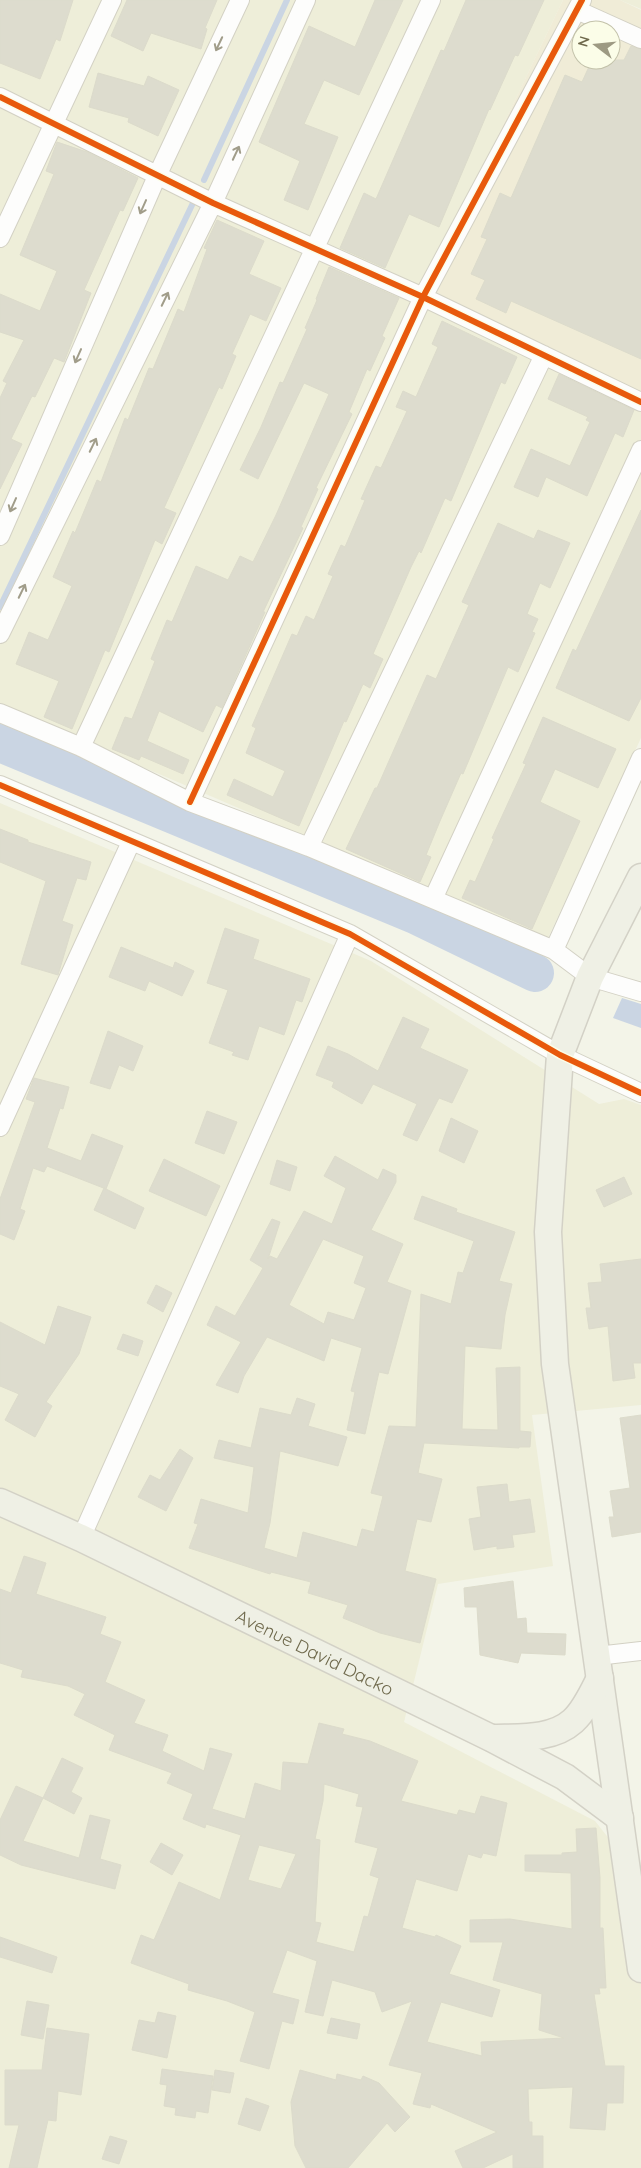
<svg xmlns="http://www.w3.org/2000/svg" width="641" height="2168" font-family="Quicksand,sans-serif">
<rect width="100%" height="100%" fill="#f3f4e8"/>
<path fill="#eeeed9" d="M0 0H563L422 294 641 398V738L547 940 0 706Z
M620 0H641V10V9Z
M0 803 371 961 599 1104 624 1099 641 1105V1405L532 1415 553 1566 438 1584 404 1722 595 1821 641 1879V2168H0Z"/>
<path fill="#f0ecd7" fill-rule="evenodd" d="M563 0H620L641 10V398L422 294ZM581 30H611V60H581Z"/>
<path fill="#cad5e3" d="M622 998 641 1004V1028L613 1018Z"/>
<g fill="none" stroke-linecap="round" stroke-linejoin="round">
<path stroke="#cad5e3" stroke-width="6" d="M204 180 287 0
M0 607 193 203"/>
<path stroke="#cad5e3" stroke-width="38" d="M0 743 415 915 535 973"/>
</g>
<path fill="#dddcce" stroke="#dcdbcb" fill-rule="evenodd" d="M0 0H73L60 41 56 39 40 79 0 63Z
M127 0H217L205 28 207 29 201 49 151 33 143 51 111 36Z
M375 0H403L359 95 324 80 304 124 338 137 308 210 284 200 300 161 259 142 309 26 355 47Z
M466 0H544L518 56 515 55 490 110 489 109 439 227 409 214 385 268 340 248 364 193 376 199 441 50 444 51Z
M631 46 641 49V359L511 301 506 313 476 299 485 280 471 274 487 239 481 237 500 193 511 198 565 75 582 82 592 60H624Z
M98 73 144 86 148 76 179 90 158 136 128 122 129 118 89 107Z
M57 142 87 152 138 178 123 211 120 210 84 290 91 293 64 362 54 358 35 397 32 396 11 439 22 444 0 489V398L7 383 3 381 24 340 0 332V294L40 311 57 271 20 255 54 174 46 171Z
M217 220 264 241 249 274 281 288 266 321 250 314 232 354 236 356 222 389 219 387 164 508 176 513 162 544 155 540 109 652 105 650 72 729 44 717 59 681 16 664 29 632 48 640 72 586 53 577 73 531 75 533 97 480 101 482 125 418 128 420 149 368 153 369 178 309 184 312 207 249 204 248Z
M329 267 399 298 382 336 385 338 370 371 367 369 349 412 352 414 316 488 318 489 301 527 303 528 263 612H265L222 708 216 705 203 732 159 711 147 741 189 760 183 774 141 756 139 760 112 749 125 717 132 719 155 661 151 659 167 620 172 622 196 566 228 580 240 556 253 562 276 515 329 394 304 383 258 479 240 470 261 427 280 382 283 383 307 329 305 328 317 300 316 299Z
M442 321 517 357 505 384 501 382 451 501 445 498 421 553 419 551 411 567 373 654 383 659 370 688 363 684 346 722 344 721 299 826 227 795 234 779 273 797 285 771 246 753 256 728 252 726 292 634 297 636 306 616 314 620 333 576 328 574 341 545 345 547 365 500 361 499 376 466 381 468 407 411 396 407 403 391 416 397 438 347 432 344Z
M559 374 634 410 623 437 615 433 587 496 546 477 538 497 514 487 531 449 570 466 590 422 586 420 588 417 548 399Z
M641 510V698L629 721 556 688 573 649 576 651Z
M498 523 534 539 538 530 570 543 550 588 540 583 527 614 538 619 532 632 535 633 518 672 508 667 463 774 461 773 440 821 426 855 431 857 420 882 346 849 375 788H377L427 675 436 679 469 605 462 602Z
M543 717 616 749 598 788 555 769 540 802 580 821 532 929 462 898 470 880 475 882 494 839 492 838 526 764 523 763Z
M0 829 28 840V842L91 862 86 880 77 878 62 921 73 925 58 975 21 964 46 881 0 862Z
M225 928 259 940 253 959 310 979 302 1002 296 1000 284 1035 259 1026 248 1060 232 1055 234 1052 209 1043 228 990 207 983Z
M121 947 173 968 175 962 194 971 182 996 149 981 145 991 109 977Z
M403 1017 429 1029 420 1048 468 1070 452 1103 439 1098 417 1141 403 1135 417 1104 373 1084 362 1104 332 1087 334 1082 316 1075 328 1046 348 1054 378 1071Z
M108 1031 143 1046 133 1071 119 1065 110 1089 90 1083Z
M34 1078 69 1087 63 1109 60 1108 47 1148 81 1161 92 1134 123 1146 106 1189 47 1166 44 1172 33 1168 20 1209 25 1211 14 1240 0 1234V1199L35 1102 26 1099Z
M207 1111 237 1122 224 1154 195 1143Z
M451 1118 478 1131 464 1163 439 1151Z
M335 1156 378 1180 383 1169 396 1175V1182L371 1230 403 1244 387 1282 411 1291 388 1374 379 1372 365 1434 347 1430 355 1392 351 1391 362 1348 331 1338 324 1361 267 1337 244 1376 238 1393 216 1385 241 1342 207 1325 216 1306 235 1316 263 1268 250 1260 272 1219 280 1222 268 1259 270 1256 277 1259 304 1211 332 1224 346 1188 324 1176ZM323 1239 364 1256 354 1283 366 1288 354 1320 328 1312 324 1324 289 1305Z
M164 1159 220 1186 206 1216 149 1191Z
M277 1160 297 1167 290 1191 270 1184Z
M624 1177 632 1194 604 1207 596 1190Z
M104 1188 144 1208 135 1229 94 1210Z
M422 1196 457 1209 456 1212 515 1232 499 1281 512 1284 505 1315 501 1349 465 1346 462 1429 498 1430 496 1368 520 1367V1431L531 1432 530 1447H519V1448L424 1443 418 1473 442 1479 431 1522 417 1519 405 1571 436 1579 420 1643 380 1633 343 1618 348 1605 308 1593 311 1582 271 1572 270 1574 189 1548 198 1524 194 1523 201 1499 248 1513 254 1467 214 1458 219 1440 251 1448 260 1408 291 1415 297 1398 315 1404 308 1426 347 1437 338 1466 280 1451 270 1523 264 1548 297 1558 303 1532 357 1547 362 1529 374 1532 383 1496 371 1493 389 1426 416 1427 421 1294 451 1304 458 1272 463 1273 474 1241 414 1219Z
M641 1259V1363H633L635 1378 613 1381 608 1326 589 1329 586 1308H591L588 1283 602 1282 600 1264Z
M156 1285 172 1293 163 1312 147 1303Z
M58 1306 91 1317 79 1354 46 1402 52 1406 35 1437 5 1420 19 1394 0 1386V1322L45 1345Z
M123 1334 143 1341 138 1356 117 1349Z
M641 1415V1532L612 1537 609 1517H614L610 1491 630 1488 620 1418Z
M180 1449 193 1458 166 1511 138 1497 150 1475 160 1480Z
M507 1484 509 1502 530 1499 535 1532 512 1535 514 1547 497 1549V1546L474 1550 469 1519 481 1517 477 1487Z
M24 1556 46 1563 36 1594 106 1617 100 1634 121 1642 105 1682 145 1700 134 1723 168 1735 162 1751 204 1771 210 1748 232 1754 212 1809 245 1819 255 1783 281 1791 283 1762 308 1764 319 1723 344 1729 342 1734 370 1741 418 1761 401 1801 457 1815 459 1810 475 1814 481 1796 507 1803 496 1856 483 1853 481 1858 468 1854 457 1891 416 1879 402 1928 435 1937 436 1935 461 1946 449 1974 500 1990 492 2017 441 2002 427 2042 482 2056 481 2042 564 2038 539 2030 542 1994 493 1980 503 1942H470V1920L510 1919 572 1929 571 1873 525 1871V1855H562V1853L577 1852 576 1829 596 1828 600 1878V1928H603L606 1988H599L600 1994H594L605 2066H624L623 2103H607L605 2130 570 2128 573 2087 528 2089 529 2122H532V2136H543V2168H513V2154L483 2168H463L455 2151 497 2132 431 2104 430 2108 413 2104 422 2073 389 2065 412 2001 382 2012 375 1992 332 1980 323 2016 305 2012 317 1961 287 1950 272 1993 299 2000 293 2024 282 2021 269 2069 240 2061 255 2012 227 2001 188 1990 189 1984 131 1963 141 1935 154 1940 179 1882 220 1900 241 1835 206 1824 205 1828 183 1819 193 1794 167 1783 172 1773 109 1750 115 1735 74 1715 85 1694 68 1686 21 1677 23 1670 0 1663V1589L11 1593ZM324 1784 359 1794 356 1806 363 1807 355 1842 378 1848 370 1875 379 1878 368 1917 364 1916 354 1952 316 1942 321 1923 315 1922 320 1840 315 1839 323 1801ZM259 1845 296 1854 281 1889 248 1880Z
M513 1581 517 1619 526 1618 527 1633 566 1634 565 1655 521 1653 518 1663 480 1655 477 1607H465L464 1588Z
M62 1758 83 1768 71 1792 82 1798 74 1814 43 1798Z
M16 1786 43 1798 23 1841 79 1858 90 1815 110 1820 100 1859 121 1865 115 1889 21 1865 0 1855V1820Z
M161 1843 183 1855 172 1875 150 1862Z
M0 1937 57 1957 52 1973 0 1957Z
M27 2001 49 2005 43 2039 21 2035Z
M158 2012 176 2016 167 2058 132 2050 139 2020 155 2023Z
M331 2018 360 2024 357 2039 327 2033Z
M47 2028 89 2034 81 2095 58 2091 56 2121 48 2120 37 2168H9L19 2125H5V2070H42Z
M162 2069 213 2076 208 2113 196 2111 195 2118 175 2115 176 2108 164 2106 167 2085 160 2084Z
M215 2070 234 2073 230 2093 212 2090Z
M300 2070 336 2080 337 2074 361 2080 363 2076 379 2083 410 2117 395 2132 387 2123 348 2168H306L295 2146 291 2102Z
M246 2098 269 2106 260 2131 238 2124Z
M110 2136 127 2141 119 2164 102 2159Z"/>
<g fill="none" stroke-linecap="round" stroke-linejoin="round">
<defs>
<path id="minor" d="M577 10 641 39
M0 97 213 203 423 297 641 402
M0 238 112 0
M0 536 157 176 240 0
M0 634 213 203 306 0
M0 713 81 747 190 802 309 847 554 950 590 977 641 992
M81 747 431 0
M0 785 350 934 560 1055 641 1093
M190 802 423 297 582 0
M309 847 544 355
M433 899 641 450
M554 950 641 758
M0 1127 131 842
M81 1538 350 934
M597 1656 641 1651"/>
<g id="primary">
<path d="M641 877 590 977 560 1055 548 1232 555 1364 641 1969"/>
<path id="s1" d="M0 1502 81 1538 491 1738 565 1777 620 1818"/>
<path d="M492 1738C519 1737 552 1740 573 1721 585 1710 593 1692 600 1678"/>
</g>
</defs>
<use href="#minor" stroke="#d3d1c4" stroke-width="20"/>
<use href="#primary" stroke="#d3d1c6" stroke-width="29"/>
<use href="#minor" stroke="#fdfdfc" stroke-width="18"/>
<use href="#primary" stroke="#eff0e5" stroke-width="26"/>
<defs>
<path id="cycleway" d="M0 97 213 203 423 297 641 402
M0 785 350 934 560 1055 641 1093
M190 802 423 297 582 0"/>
</defs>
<use href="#cycleway" stroke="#fbfde8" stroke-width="9"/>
<use href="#cycleway" stroke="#e8590c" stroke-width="6"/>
</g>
<defs><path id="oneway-shaft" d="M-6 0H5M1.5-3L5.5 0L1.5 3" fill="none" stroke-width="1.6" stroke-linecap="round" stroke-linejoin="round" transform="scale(1.25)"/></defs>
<g stroke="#a19d8a">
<use href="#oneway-shaft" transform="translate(219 44) rotate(115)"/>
<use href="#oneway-shaft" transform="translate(236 153) rotate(-65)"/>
<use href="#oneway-shaft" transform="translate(143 207) rotate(114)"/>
<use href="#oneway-shaft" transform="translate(165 299) rotate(-64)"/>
<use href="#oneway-shaft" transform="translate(78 356) rotate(114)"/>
<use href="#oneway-shaft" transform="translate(93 445) rotate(-64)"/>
<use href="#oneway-shaft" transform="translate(13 505) rotate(114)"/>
<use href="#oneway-shaft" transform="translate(22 591) rotate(-64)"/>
</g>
<g text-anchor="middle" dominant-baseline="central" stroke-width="4" stroke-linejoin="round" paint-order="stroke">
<g font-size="18" fill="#6f694c" stroke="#fbfde8">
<text stroke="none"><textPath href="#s1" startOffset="349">Avenue David Dacko</textPath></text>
</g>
</g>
<g transform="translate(596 45) rotate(286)"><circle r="24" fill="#fbfde8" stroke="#c3c2aa"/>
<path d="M0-4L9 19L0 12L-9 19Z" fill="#9d9a83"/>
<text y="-8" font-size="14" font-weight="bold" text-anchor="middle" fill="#6f694c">N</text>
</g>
</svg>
